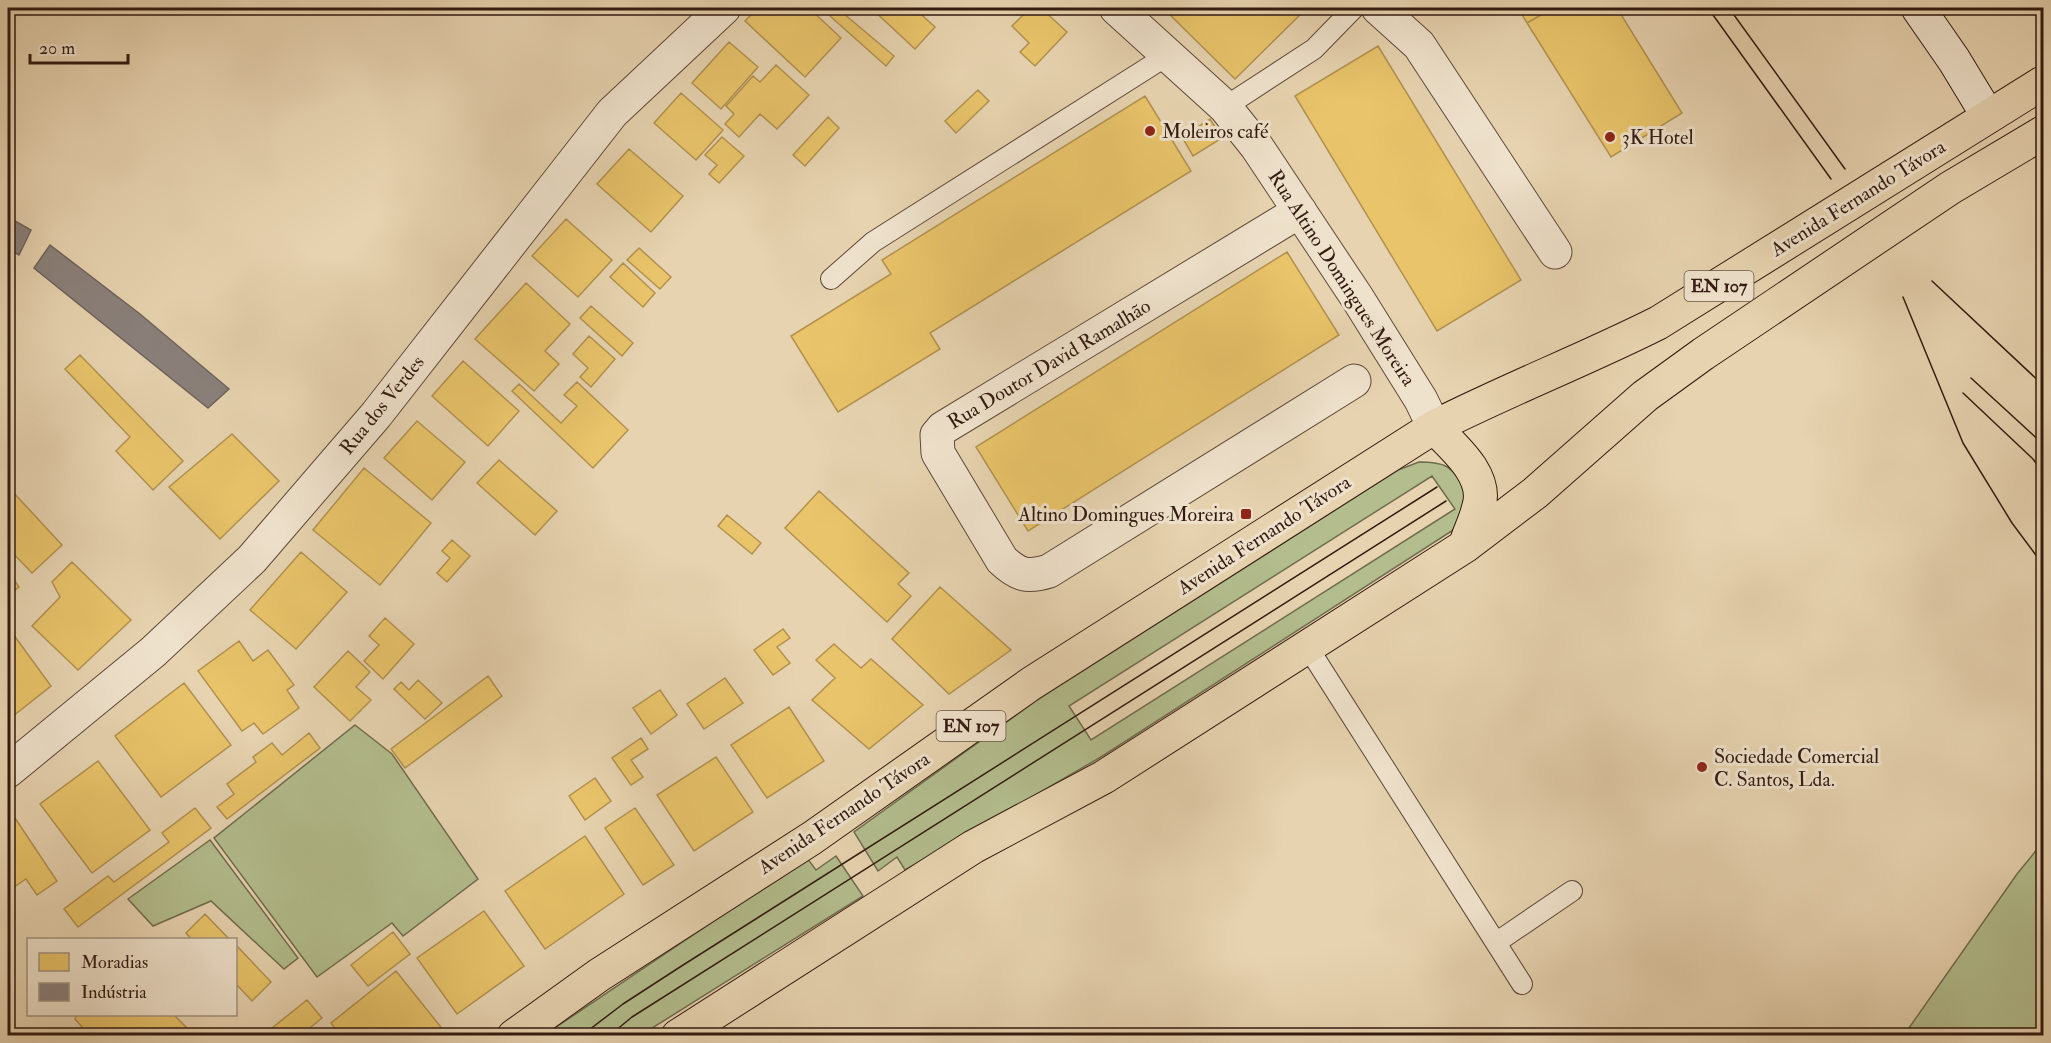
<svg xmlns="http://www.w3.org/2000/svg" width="2051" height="1043" font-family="'IM FELL Double Pica',serif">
<rect width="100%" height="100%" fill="#e7d3b0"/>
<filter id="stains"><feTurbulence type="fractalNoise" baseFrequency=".00333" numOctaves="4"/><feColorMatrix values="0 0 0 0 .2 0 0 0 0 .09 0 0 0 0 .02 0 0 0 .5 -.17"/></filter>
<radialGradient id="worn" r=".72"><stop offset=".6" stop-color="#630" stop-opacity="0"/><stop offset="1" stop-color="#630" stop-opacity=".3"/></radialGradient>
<path fill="#b3bd8d" stroke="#726c4f" stroke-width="1.5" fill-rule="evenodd" d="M1419 462C1447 462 1450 466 1466 488L1461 525 1101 757 905 870 897 857 878 871 854 832 1037 700 1398 470ZM1432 476 1455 509 1091 740 1069 706Z
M355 725 392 754 478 879 403 936 392 923 317 977 214 838Z
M210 840 298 958 284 969 211 901 153 926 128 899Z
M2043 842V1035H1904L2017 874Z
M836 856 863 896 641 1035 543 1036 807 858 816 870Z"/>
<path fill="#e9c46a" stroke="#b2914f" stroke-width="1.5" d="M758 8H809L841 38 805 77 745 21Z
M837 8 894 56 886 66 830 16Z
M871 8H914L935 27 915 49Z
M1030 8H1041L1067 32 1035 66 1020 52 1029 43 1012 26Z
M1163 8H1307L1235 79Z
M1518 8H1553L1527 23Z
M1553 8H1617L1682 113 1611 157 1527 23Z
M729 42 758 67 721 109 692 83Z
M1378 46 1521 280 1437 331 1295 96Z
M776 65 809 95 777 129 760 114 739 137 725 124 734 114 726 106 753 76 760 82Z
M978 90 989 101 956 133 945 121Z
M681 93 723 130 696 160 654 123Z
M1145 96 1191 171 930 333 940 349 838 412 791 336 891 274 882 260Z
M828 117 839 128 805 166 793 155Z
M1210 119 1222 138 1193 156 1182 137Z
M722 137 744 156 719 183 709 174 717 165 705 155Z
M629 149 683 196 651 232 597 184Z
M566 219 612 260 578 297 532 256Z
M639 248 671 277 660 289 627 260Z
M1287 252 1339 335 1028 531 976 447Z
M623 263 655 293 643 307 610 277Z
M526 283 570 324 545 351 559 364 534 391 475 339Z
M591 306 633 343 622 356 580 318Z
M589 336 615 359 591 387 580 377 588 368 573 354Z
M80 355 183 461 153 490 116 451 130 437 65 369Z
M463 361 519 411 488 446 432 396Z
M577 382 628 430 593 468 512 391 519 384 561 423 577 406 564 395Z
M417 421 465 462 432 500 384 458Z
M232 434 279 481 220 539 169 487Z
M499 460 557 511 535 535 477 483Z
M364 468 431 523 380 585 313 530Z
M12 491 62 545 32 573 8 548V495Z
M819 491 909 573 898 584 911 596 887 622 785 528Z
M727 515 761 543 752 554 718 526Z
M452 540 470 556 447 582 437 573 450 558 442 551Z
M301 552 347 592 296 649 250 610Z
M72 562 131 620 78 670 32 626 60 597 52 582Z
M8 571 19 587 8 595Z
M940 587 1011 650 949 694 892 639Z
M385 618 414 644 383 679 364 661 379 645 369 636Z
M8 627 51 686 8 720Z
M783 629 790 638 777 647 790 663 773 675 754 650Z
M239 641 253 661 268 650 294 685 287 690 299 708 263 734 254 723 242 731 198 671Z
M834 644 861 668 871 659 923 705 869 749 812 700 835 678 816 660Z
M348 651 370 672 356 687 371 700 350 721 314 687Z
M488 676 502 696 405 768 391 749Z
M725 678 743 703 704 729 687 704Z
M418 680 442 703 425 719 394 689 401 682 409 690Z
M184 683 231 745 161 797 115 736Z
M660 690 677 715 651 734 633 708Z
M789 707 824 761 767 798 731 745Z
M309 733 320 748 227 819 217 807 234 794 227 784 256 762 253 757 272 743 282 755Z
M641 738 648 749 631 760 643 777 631 785 612 758Z
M716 757 753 812 694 851 657 795Z
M98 761 150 830 92 873 40 804Z
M595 778 611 801 585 820 569 796Z
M195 808 211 828 78 927 64 909 108 876 114 882 169 842 162 833Z
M635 808 674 865 643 885 605 828Z
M15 818 57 881 37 895 26 879 11 889 8 885V823Z
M585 836 624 894 545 949 505 891Z
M484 911 524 966 457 1014 417 958Z
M205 914 230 940H192L186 933Z
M393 932 410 954 368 986 351 965Z
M236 945 271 982 252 1001 236 984Z
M396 971 444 1031 438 1036H340L331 1023Z
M307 1000 322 1018 300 1036H262Z
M77 1014H173L195 1036H90L75 1019Z"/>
<path fill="#8a817c" stroke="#70625c" stroke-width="1.5" d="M8 217 31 230 19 255 8 249Z
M50 245 140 314 229 389 208 408 34 268Z"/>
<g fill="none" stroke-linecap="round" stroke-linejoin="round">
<defs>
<path id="service" d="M1225 107 1314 49 1354 8
M831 279 873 242 1168 55
M1307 646 1522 984
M1497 942 1572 891"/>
<path id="minor" d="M1116 8 1225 107 1257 147 1358 299 1421 400 1434 427
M1378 8 1419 45 1555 252
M1300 211 943 428 937 435 938 453 1002 560C1018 575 1027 578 1049 571L1354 381
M8 771 153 652 252 559 376 415 612 113 724 8"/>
<path id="secondary" d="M1918 8 1954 60 1988 116"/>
<path id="primary" d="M1434 427C1453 447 1488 475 1479 506 1476 520 1469 533 1465 546
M514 1036 599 975 812 838 1032 683 1434 427C1507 390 1584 360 1658 323L2044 82
M678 1036 973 847 1104 777 1465 546 1535 493 1645 396 1703 354 1950 188 2044 132"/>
</defs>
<use href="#service" stroke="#5f4839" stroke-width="22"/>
<use href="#minor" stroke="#5f4839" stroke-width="35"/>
<use href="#secondary" stroke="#321a11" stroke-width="35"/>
<use href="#primary" stroke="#321a11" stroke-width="35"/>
<use href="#service" stroke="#efe2cc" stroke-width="20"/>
<use href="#minor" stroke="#efe2cc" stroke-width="33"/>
<use href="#secondary" stroke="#efe2cc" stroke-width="33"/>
<use href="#primary" stroke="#e7d3b0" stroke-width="33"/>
<path stroke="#321a11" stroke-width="1.5" d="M1708 8 1831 179
M1729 8 1845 169
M1932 281 2044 386
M1903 297 1963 443 2012 523 2044 566
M1971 378 2044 445
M1963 393 2033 459 2044 474
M581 1036 623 1004 680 967 1437 487
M609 1036 632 1017 1446 501"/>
</g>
<g fill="#8f2418" stroke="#efe2cc" stroke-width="2">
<circle cx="1150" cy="131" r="6"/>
<circle cx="1610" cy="137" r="6"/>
<rect x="1240" y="508" width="12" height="12" rx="3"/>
<circle cx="1702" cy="767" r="6"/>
</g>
<g text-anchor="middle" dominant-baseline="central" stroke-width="6" stroke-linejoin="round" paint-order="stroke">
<g fill="#efe2cc" stroke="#6b5649" stroke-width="1.5">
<rect x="1684.5" y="271" width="69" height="30" rx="4.5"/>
<rect x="936.5" y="711" width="69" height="30" rx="4.5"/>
</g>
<g font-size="18" font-weight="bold" fill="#321a11">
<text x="1719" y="286">EN 107</text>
<text x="971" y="726">EN 107</text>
</g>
<g font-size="20" fill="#321a11" stroke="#efe2cc" text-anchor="start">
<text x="1162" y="131">Moleiros café</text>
<text x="1622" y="137">3K Hotel</text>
<text x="1234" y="514" text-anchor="end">Altino Domingues Moreira</text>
<text x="1714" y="756">Sociedade Comercial<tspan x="1714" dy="23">C. Santos, Lda.</tspan></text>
</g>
<g font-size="20" fill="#321a11" stroke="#efe2cc">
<text transform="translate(1858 198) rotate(-32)">Avenida Fernando Távora</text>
<text transform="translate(1342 278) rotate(57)">Rua Altino Domingues Moreira</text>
<text transform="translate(1049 364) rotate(-31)">Rua Doutor David Ramalhão</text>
<text transform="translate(382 405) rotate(-51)">Rua dos Verdes</text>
<text transform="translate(1264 535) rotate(-33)">Avenida Fernando Távora</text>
<text transform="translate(844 813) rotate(-34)">Avenida Fernando Távora</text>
</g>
</g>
<rect width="2051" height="1043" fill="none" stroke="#e7d3b0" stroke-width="30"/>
<rect x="9" y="9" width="2033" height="1025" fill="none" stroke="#321a11" stroke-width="3"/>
<rect x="15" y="15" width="2021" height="1013" fill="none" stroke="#321a11" stroke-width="1.5"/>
<rect x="27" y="938" width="210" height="78" fill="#efe2cc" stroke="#a39281" stroke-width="1.5"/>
<rect x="39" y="953" width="30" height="18" fill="#e9c46a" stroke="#a39281" stroke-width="1.5"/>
<text x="81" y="968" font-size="18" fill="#321a11">Moradias</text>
<rect x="39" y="983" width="30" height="18" fill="#8a817c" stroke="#a39281" stroke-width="1.5"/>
<text x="81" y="998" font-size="18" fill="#321a11">Indústria</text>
<path d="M30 54v9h98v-9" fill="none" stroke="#321a11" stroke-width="3"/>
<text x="39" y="54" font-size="18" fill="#321a11" stroke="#efe2cc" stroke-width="4.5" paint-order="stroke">20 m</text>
<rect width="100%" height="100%" filter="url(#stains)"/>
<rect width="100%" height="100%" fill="url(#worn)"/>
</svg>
